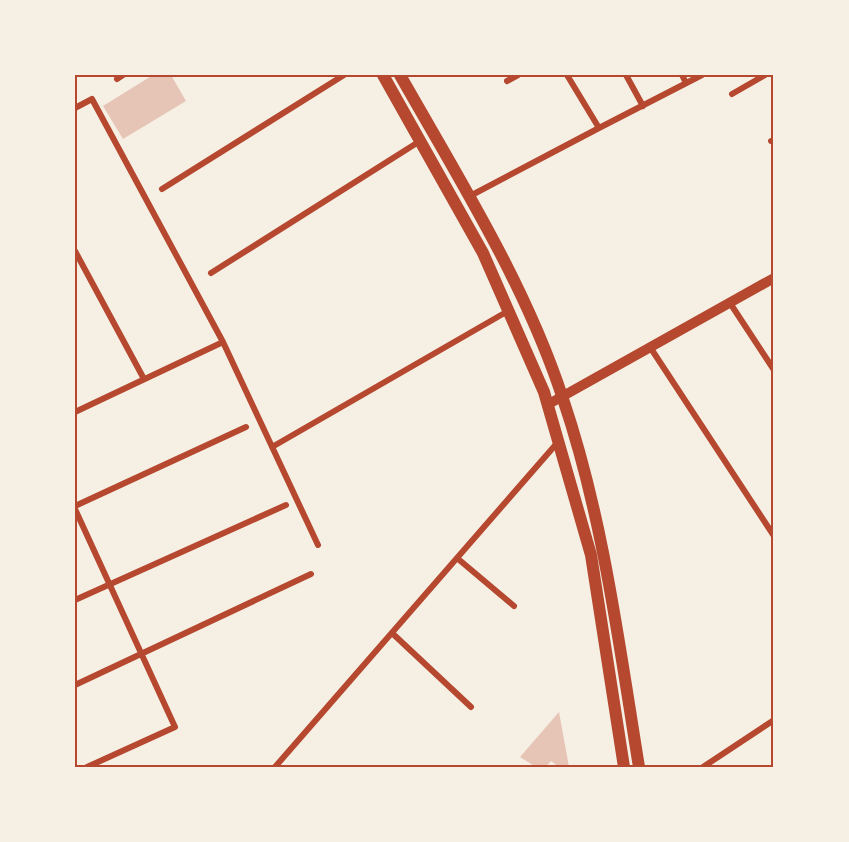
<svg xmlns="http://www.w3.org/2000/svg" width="849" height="842" font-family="Roboto,sans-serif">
<rect width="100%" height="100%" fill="#f6efe4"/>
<path fill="#e6c5b7" d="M153 75H171L186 101 123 139 103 106Z
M559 712 569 767H559L551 761 546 767H536L520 757Z"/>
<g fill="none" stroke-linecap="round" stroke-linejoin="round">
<path stroke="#b5482f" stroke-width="6" d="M567 75 599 128 702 75
M626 75 643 106
M682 75 686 83
M117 79 123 75
M507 81 518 75
M732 94 765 75
M75 108 92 99 223 342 318 545
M771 141 774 140
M162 189 344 75
M470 196 599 128
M75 251 144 379
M211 273 420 141
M730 303 774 370
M650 347 774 536
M75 412 223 342
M272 447 508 311
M75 506 246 427
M75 509 175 727 87 767
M457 558 514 606
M75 600 286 505
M392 633 471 707
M75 685 311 574
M275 767 558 442
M703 767 774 720"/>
<path stroke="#b5482f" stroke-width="10" d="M547 405 774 278"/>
<path stroke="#b5482f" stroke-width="12" d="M383 75 483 253 544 392 591 555 624 767
M400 75C459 179 526 285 563 399 603 517 619 644 639 767"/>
</g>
<rect width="849" height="842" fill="none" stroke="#f6efe4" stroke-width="153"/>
<rect x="76" y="76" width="696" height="690" fill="none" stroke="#b5482f" stroke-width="2"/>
</svg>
